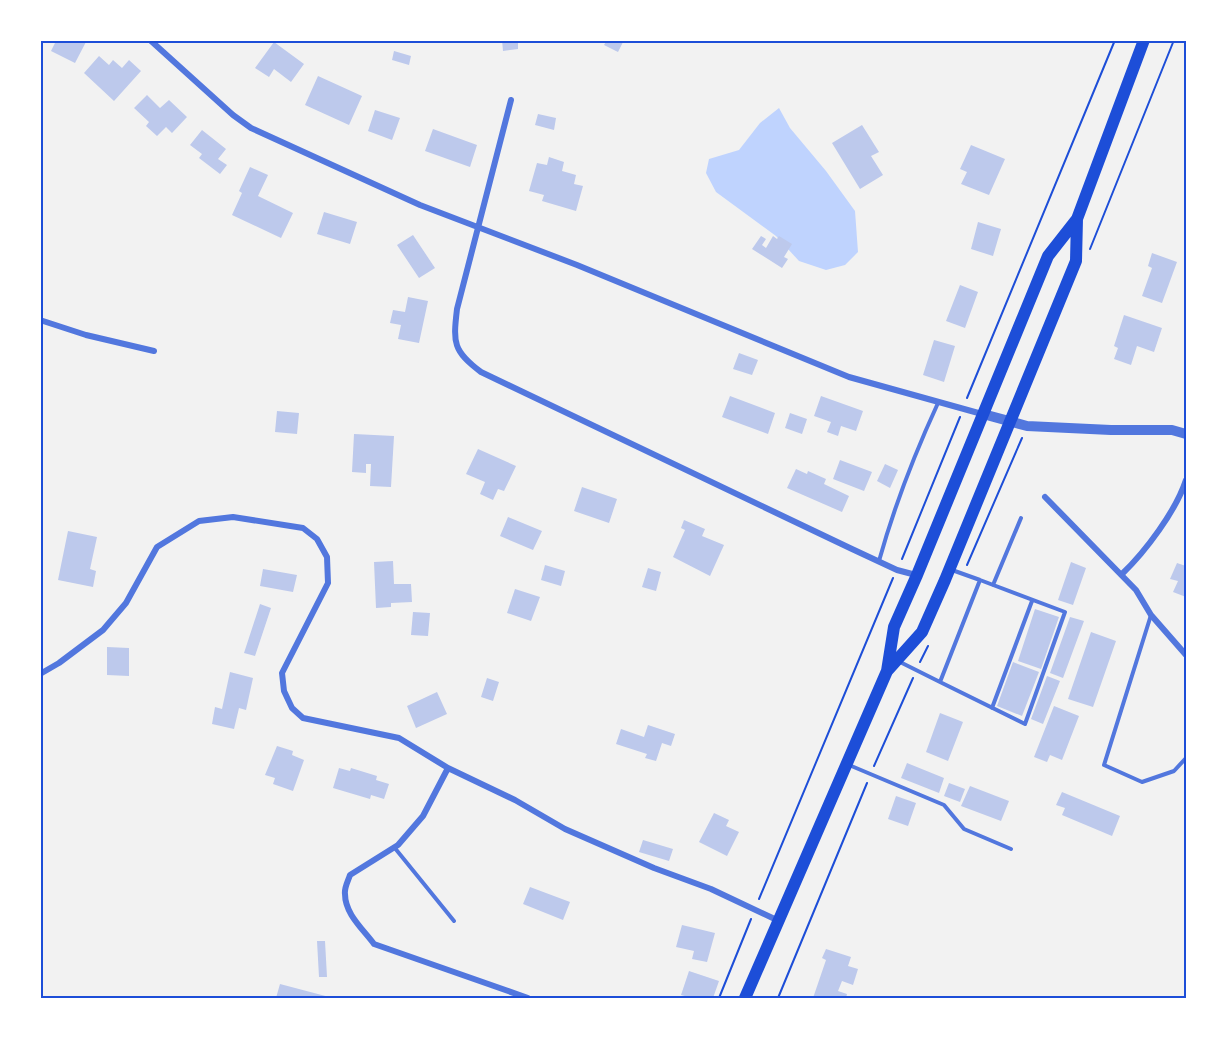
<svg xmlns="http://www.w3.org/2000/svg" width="1227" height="1039" font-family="Rubik,sans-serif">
<rect width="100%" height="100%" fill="#f2f2f2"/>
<path fill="#bfd3fe" d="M779 108 790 128 826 171 855 211 858 252 845 265 826 270 799 261 776 236 716 192 706 173 709 159 739 150 760 123Z"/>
<path fill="#bdc9ec" d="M51 40H87L75 63 51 51 55 43Z
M502 40H518V49L503 51Z
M607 40H624L618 52 604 45Z
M274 42 304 64 291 82 274 69 269 77 255 68Z
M394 51 411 56 409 65 392 60Z
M99 56 109 65 113 60 122 68 129 60 141 71 114 101 84 73Z
M318 76 362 96 349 125 305 105Z
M147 95 160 108 169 100 187 117 172 133 166 127 157 136 146 126 149 122 134 108Z
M375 110 400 118 392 140 368 131Z
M538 114 556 118 554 130 535 125Z
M862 125 879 152 871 156 883 175 860 189 832 143Z
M433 129 477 145 470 167 425 151Z
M202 130 226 149 218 159 227 165 220 174 199 158 202 154 190 145Z
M971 145 1005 159 989 195 961 184 967 172 960 169Z
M549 157 564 162 562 171 576 175 574 184 583 186 576 211 542 201 544 195 529 191 537 163 547 165Z
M250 167 268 175 258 196 293 213 281 238 232 215 242 193 239 191Z
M324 212 357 222 350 244 317 234Z
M978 222 1001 229 993 256 971 249Z
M413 235 435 268 419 278 397 245Z
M761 236 766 239 762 245 766 248 773 236 777 239 779 236 792 244 784 257 788 259 782 268 752 249Z
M1152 253 1177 262 1162 303 1142 296 1152 268 1148 266Z
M960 285 978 292 965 328 946 321Z
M408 297 428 301 419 343 398 339 401 325 390 323 393 310 405 312Z
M1124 315 1162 328 1154 352 1137 346 1131 365 1114 359 1118 348 1114 346Z
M934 340 955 346 944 382 923 375Z
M739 353 758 360 752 375 733 369Z
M730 396 775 413 768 434 722 417Z
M821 396 863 411 856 431 841 426 838 436 827 432 831 422 814 416Z
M277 411 299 413 297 434 275 432Z
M790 413 807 419 802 434 785 428Z
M354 434 394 436 391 487 370 486 371 464H366V473L352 472Z
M478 449 516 466 504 491 498 489 493 500 480 494 485 482 466 474Z
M840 460 872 472 864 491 833 479Z
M885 464 898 470 890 488 877 481Z
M796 469 807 474 808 471 826 479 824 484 849 496 842 512 787 488Z
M582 487 617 499 609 523 574 511Z
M508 517 542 531 533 550 500 536Z
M684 520 705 529 702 536 724 545 710 576 673 557 685 530 681 528Z
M68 531 97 537 90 569 96 571 93 587 58 580Z
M393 561 394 584H411L412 602 391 603V607L376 608 374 562Z
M1071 562 1086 568 1073 605 1058 600Z
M1177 563 1186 566V597L1173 592 1178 581 1170 579Z
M545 565 565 571 561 586 541 580Z
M648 568 661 572 656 591 642 587Z
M263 569 297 575 293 592 260 586Z
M515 589 540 597 531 621 507 613Z
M260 604 271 608 255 656 244 653Z
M1035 609 1059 617 1041 669 1018 661Z
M413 612 430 613 428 636 411 635Z
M1070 617 1084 621 1063 678 1050 673Z
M1091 632 1116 641 1093 707 1068 699Z
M107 647 129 648V676L107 675Z
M1013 662 1039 672 1022 716 997 706Z
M230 672 253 678 246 710 239 708 234 729 212 724 215 707 222 709Z
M1047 676 1060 681 1043 724 1031 719Z
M487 678 499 682 493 701 481 697Z
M437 692 447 714 416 728 407 706Z
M1054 706 1079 716 1062 760 1050 755 1047 762 1034 757Z
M940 713 963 722 948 761 926 752Z
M648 725 675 734 671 746 662 743 656 761 645 758 647 754 616 744 621 729 644 737Z
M277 746 293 751 292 755 304 760 293 791 273 784 275 778 265 775Z
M907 763 944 778 939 793 901 778Z
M339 768 350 771 351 768 377 776 376 780 389 784 384 799 371 795 370 799 333 788Z
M949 783 965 789 960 802 944 796Z
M970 786 1009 801 1001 821 961 806Z
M1062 792 1120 816 1112 836 1062 815 1065 808 1056 805Z
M896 796 916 803 908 826 888 819Z
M714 813 729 820 726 826 739 832 727 856 699 842Z
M643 840 673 849 669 861 639 852Z
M530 887 570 902 563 920 523 904Z
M682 925 715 933 707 962 692 959 694 951 676 947Z
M317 941H325L327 977H319Z
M826 949 851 957 848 966 858 969 853 985 842 981 838 991 847 994 846 998H813L826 960 822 958Z
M689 971 719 981 713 998H692L681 995Z
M280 984 333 998H276Z"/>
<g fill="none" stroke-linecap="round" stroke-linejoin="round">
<path stroke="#1d4ed8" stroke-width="2" d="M1090 249 1174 40
M967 398 1115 40
M902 559 960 417
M967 565 1022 438
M920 662 928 646
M874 766 913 678
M759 899 893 578
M719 998 751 919
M778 998 867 783"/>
<path stroke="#5277de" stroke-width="4" d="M879 561C894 507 915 453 938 403
M993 585 1021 518
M1151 615 1104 765 1142 782 1174 771 1186 758
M900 662 940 682 980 580 952 570
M940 682 1025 724 1065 612 980 580
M992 708 1032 601
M849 765 944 805 964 829 1011 849
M394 847 454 921"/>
<path stroke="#5277de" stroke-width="6" d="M150 40 233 115 251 128 420 205 577 265 849 377 982 414
M511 100 457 309C453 343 453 351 481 372L852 549 897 570 916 575
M40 320 86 335 154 351
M1045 497 1136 590 1151 615 1186 655
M1122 574C1145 552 1176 511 1186 480
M40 674 59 663 103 630 126 603 157 547 199 521 233 517 303 528 317 539 327 557 328 583 282 673 284 691 292 708 303 718 399 738 448 768 515 800 565 829 654 868 711 889 779 921
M448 768 423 816 398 845 350 875C348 881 344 888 345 894 345 914 363 929 374 944L528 998"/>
<path stroke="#5277de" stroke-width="10" d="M983 414 1027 426 1111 430H1172L1186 434"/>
<path stroke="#1d4ed8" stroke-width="12" d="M888 670 922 632 945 580 1076 261 1077 219
M745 998 887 671 894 627 917 575 1048 256 1077 219 1144 40"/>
</g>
<rect width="1227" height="1039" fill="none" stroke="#ffffff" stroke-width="84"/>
<rect x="42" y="42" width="1143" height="955" fill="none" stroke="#1d4ed8" stroke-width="2"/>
</svg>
